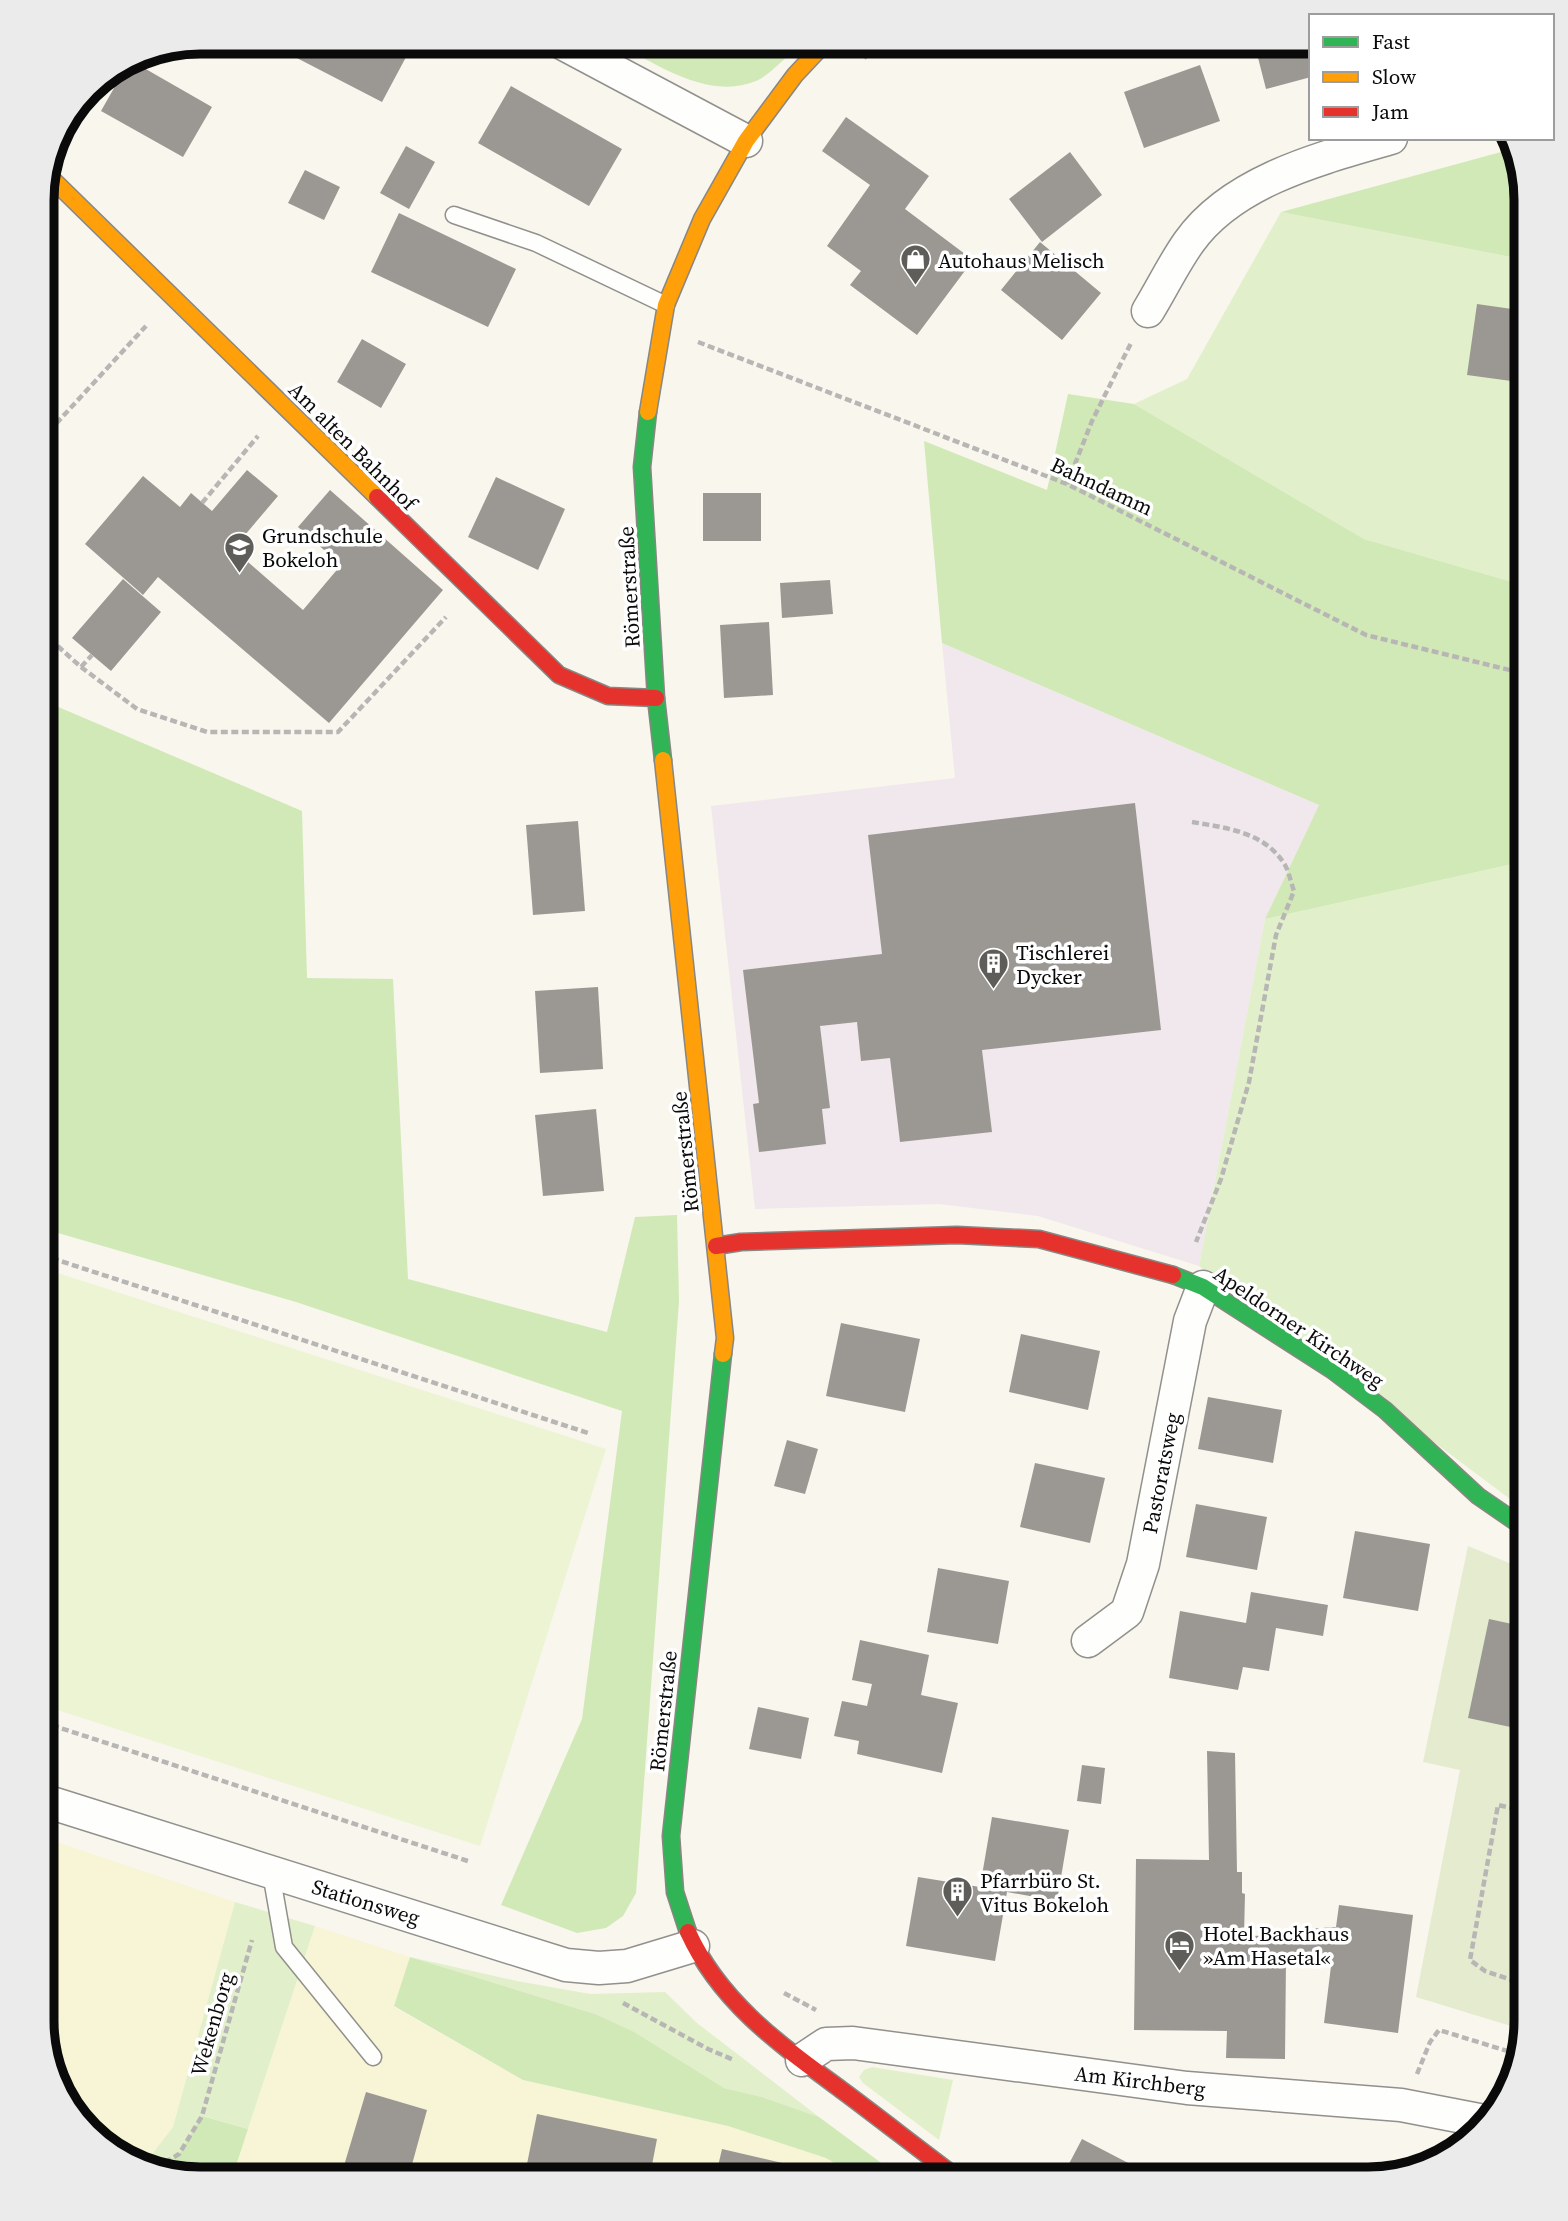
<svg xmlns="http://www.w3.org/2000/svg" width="1568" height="2221" font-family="'Source Serif 4',serif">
<rect width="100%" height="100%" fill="#f9f6ed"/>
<path fill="#f0e8ec" d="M942 643 1319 805 1265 919 1199 1266 1038 1216 939 1204 755 1209 711 806 955 778Z"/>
<path fill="#f8f4d6" d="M42 1837 235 1902 173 2127 153 2153 138 2163 121 2158 63 2100 42 2021Z
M315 1926 410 1957 394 2007 523 2080 728 2126 826 2158 861 2179H225L233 2175Z"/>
<path fill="#e1f0ca" d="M1281 212 1526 260V586L1364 539 1134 404 1187 379Z
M1526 861V1511L1199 1266 1265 919Z
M235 1902 315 1926 248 2129 203 2116 179 2154 156 2168 138 2163 153 2153 173 2127Z
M410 1957 517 1981 590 1994 665 1992 697 2023 819 2117 762 2097 724 2088 595 2014Z
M872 2067 953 2080 939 2140 863 2083 859 2077 864 2070Z"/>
<path fill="#d1e9b7" d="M613 42H802C790 53 770 75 756 81 707 101 656 63 613 42Z
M1512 149 1526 200V260L1281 212Z
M1068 394 1134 404 1364 539 1526 586V861L1265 919 1319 805 942 643 924 441 1047 490Z
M42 700 302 811 307 978 393 979 408 1279 607 1332 635 1217 677 1215 679 1301 636 1893 623 1916 606 1928 577 1933 501 1905 582 1719 622 1411 296 1302 58 1233H42Z
M410 1957 595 2014 634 2032 724 2088 762 2097 819 2117 903 2179H861L826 2158 728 2126 523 2080 394 2006Z
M202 2116 248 2129 233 2175C209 2186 179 2175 156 2168L179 2154Z"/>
<path fill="#e5ebcf" d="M1468 1546 1526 1570V2021L1524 2030 1416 1997 1460 1770 1423 1762Z"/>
<path fill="#ecf4d4" d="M42 846 56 847 42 971Z
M42 1268 606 1449 480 1846 42 1705Z"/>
<path fill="#9b9893" d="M300 42H409L413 44 382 102 293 56Z
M1254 42H1311V77L1266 89Z
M130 60 212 107 183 157 101 111Z
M1200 65 1220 121 1144 148 1124 92Z
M511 86 622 149 589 206 478 143Z
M846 117 929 176 905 209 973 260 917 335 850 285 861 271 827 246 870 185 822 151Z
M406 146 435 162 409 209 380 193Z
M1070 152 1102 195 1042 242 1009 199Z
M305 170 340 187 324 220 288 203Z
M399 213 516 269 488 327 371 272Z
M1040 242 1101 293 1062 340 1001 290Z
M1477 304 1526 311V383L1467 375Z
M362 339 406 364 381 408 337 382Z
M247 470 278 496 233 549 303 610 341 565 298 527 330 490 443 590 329 723 158 577 143 595 85 544 143 476 180 507 191 493 212 511Z
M496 477 565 509 538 570 468 537Z
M703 493H761V541H703Z
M123 579 161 612 111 671 72 638Z
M830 580 833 614 782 618 780 583Z
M769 622 773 695 724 698 720 625Z
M1135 803 1161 1030 982 1050 992 1132 900 1142 890 1058 861 1061 857 1022 820 1026 830 1108 822 1109 826 1144 759 1152 753 1104 759 1103 743 970 882 954 868 835Z
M578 821 585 911 533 915 526 825Z
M598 987 603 1069 540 1073 535 991Z
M596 1109 604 1191 543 1196 535 1115Z
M841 1323 920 1339 905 1412 826 1396Z
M1021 1334 1100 1351 1088 1410 1009 1392Z
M1208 1397 1282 1410 1273 1463 1198 1449Z
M787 1440 818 1449 805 1494 774 1486Z
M1035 1463 1105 1478 1090 1543 1020 1527Z
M1196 1504 1267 1517 1257 1570 1186 1557Z
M1355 1531 1430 1544 1418 1611 1343 1598Z
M938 1568 1009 1581 998 1644 927 1632Z
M1251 1592 1328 1605 1323 1636 1276 1628 1269 1671 1243 1667 1238 1690 1169 1678 1180 1611 1246 1623Z
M1489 1619 1526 1627V1710L1519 1709 1515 1728 1468 1718Z
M860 1640 929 1655 921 1695 958 1703 942 1773 857 1754 859 1741 834 1736 842 1701 867 1706 872 1684 852 1680Z
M758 1707 809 1718 801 1759 749 1749Z
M1207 1751 1235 1753 1237 1872H1242V1893L1245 1894 1244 1936 1306 1935V1929L1336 1927 1339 1905 1413 1915 1398 2033 1324 2023 1332 1958 1286 1959 1285 2059 1226 2058 1227 2031 1134 2030 1136 1859 1209 1860Z
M1082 1765 1105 1768 1101 1804 1077 1801Z
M992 1817 1069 1830 1057 1901 1007 1892 995 1961 906 1946 918 1877 980 1887Z
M366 2092 427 2110 408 2179H340Z
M537 2114 657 2139 652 2165 713 2179H524Z
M1082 2139 1159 2179H1061Z
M722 2149 808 2169 806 2179H715Z"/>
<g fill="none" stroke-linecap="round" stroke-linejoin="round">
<defs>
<path id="lane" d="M454 215 536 243 666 305
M271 1873 284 1947 373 2057"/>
<path id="street" d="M560 42 746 141
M1148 311C1162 288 1174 263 1189 242 1233 180 1322 158 1391 138
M1088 1641 1127 1612 1143 1564 1190 1321 1203 1287
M42 1800 566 1965 599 1968 627 1966 693 1946
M802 2060 826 2044 853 2043 1187 2088 1401 2105 1484 2121"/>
<path id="fast" d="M648 412 642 467 656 698 663 760
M1173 1275 1203 1287 1332 1370 1385 1410 1478 1496 1526 1529
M688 1932 675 1892 671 1836 723 1354"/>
<path id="slow" d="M47 174 377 497
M648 412 666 305 702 219 746 141 795 75 826 42
M663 760 725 1338 723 1354"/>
<path id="jam" d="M377 497 559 675 608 696 656 698
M716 1246 741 1242 957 1235 1039 1239 1173 1275
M688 1932C720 2003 782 2046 843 2091 882 2120 920 2150 959 2179"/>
</defs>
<use href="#lane" stroke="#92908c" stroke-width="19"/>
<use href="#street" stroke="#92908c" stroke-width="35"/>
<use href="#fast" stroke="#888783" stroke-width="19"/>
<use href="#slow" stroke="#888783" stroke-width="19"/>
<use href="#jam" stroke="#888783" stroke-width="19"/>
<path stroke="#b7b6b5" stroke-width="4.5" stroke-dasharray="7 3.5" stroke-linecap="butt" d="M864 58 881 42
M698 342 1067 484 1366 635 1526 674
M42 439 146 326
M1067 484 1092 421 1131 343
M202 503 258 436
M42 632 81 667 92 655
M81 667 137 709 207 732H338L446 617
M1192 822C1227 828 1265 832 1285 865 1289 872 1291 883 1294 891L1276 935 1249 1082 1221 1179 1196 1242
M42 1255 591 1434
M42 1722 471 1862
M1526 1985 1485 1971 1470 1960 1498 1805 1526 1811
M784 1993 816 2010
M623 2003 708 2049 734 2060
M1417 2074 1430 2042 1439 2030 1517 2054
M1498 2091 1526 2013
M156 2168 179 2154 202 2116 252 1940"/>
<use href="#lane" stroke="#fefefc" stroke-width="16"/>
<use href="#street" stroke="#fefefc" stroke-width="32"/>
<use href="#fast" stroke="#30b455" stroke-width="16"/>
<use href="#slow" stroke="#ff9f0a" stroke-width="16"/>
<use href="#jam" stroke="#e5322d" stroke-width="16"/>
</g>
<defs>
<symbol id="shop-pin" viewBox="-11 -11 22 30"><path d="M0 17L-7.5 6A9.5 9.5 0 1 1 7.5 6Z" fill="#5e5d59" stroke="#fff"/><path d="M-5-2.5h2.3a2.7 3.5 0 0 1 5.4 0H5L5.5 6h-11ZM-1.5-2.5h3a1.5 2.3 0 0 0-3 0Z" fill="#fff"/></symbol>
<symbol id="school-pin" viewBox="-11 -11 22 30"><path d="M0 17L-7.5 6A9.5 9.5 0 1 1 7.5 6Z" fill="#5e5d59" stroke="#fff"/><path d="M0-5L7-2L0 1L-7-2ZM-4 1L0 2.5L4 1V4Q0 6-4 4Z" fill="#fff"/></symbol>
<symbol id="building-pin" viewBox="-11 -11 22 30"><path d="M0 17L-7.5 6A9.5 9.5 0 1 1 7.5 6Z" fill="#5e5d59" stroke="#fff"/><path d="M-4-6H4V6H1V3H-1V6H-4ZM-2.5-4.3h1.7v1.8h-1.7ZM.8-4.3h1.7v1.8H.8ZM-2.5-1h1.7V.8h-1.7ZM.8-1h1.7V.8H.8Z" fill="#fff"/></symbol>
<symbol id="hotel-pin" viewBox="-11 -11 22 30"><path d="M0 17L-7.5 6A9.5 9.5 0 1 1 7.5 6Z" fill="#5e5d59" stroke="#fff"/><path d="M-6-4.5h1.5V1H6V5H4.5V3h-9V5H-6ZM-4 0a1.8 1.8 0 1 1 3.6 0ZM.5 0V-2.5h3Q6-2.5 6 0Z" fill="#fff"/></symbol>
</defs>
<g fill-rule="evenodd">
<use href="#shop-pin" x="898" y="242" width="35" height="47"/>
<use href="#school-pin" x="222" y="530" width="35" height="47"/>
<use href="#building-pin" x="976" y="946" width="35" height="47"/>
<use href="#building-pin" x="940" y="1874" width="35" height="47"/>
<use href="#hotel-pin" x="1162" y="1928" width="35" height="47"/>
</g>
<g text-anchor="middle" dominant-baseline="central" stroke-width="7" stroke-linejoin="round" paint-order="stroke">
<g font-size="21" fill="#0a0a0a" stroke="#fff" text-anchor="start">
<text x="938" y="260">Autohaus Melisch</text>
<text x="262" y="535">Grundschule<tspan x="262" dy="24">Bokeloh</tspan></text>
<text x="1016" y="952">Tischlerei<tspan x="1016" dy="24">Dycker</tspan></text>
<text x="980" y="1880">Pfarrbüro St.<tspan x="980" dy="24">Vitus Bokeloh</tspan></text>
<text x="1203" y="1933">Hotel Backhaus<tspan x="1203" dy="24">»Am Hasetal«</tspan></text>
</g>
<g font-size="21" fill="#0a0a0a" stroke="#fff">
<text transform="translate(353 446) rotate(45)">Am alten Bahnhof</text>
<text transform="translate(1102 486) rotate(25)">Bahndamm</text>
<text transform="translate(629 587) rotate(-93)">Römerstraße</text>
<text transform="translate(685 1152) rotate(-96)">Römerstraße</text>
<text transform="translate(1299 1327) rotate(34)">Apeldorner Kirchweg</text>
<text transform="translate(1161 1473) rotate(-79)">Pastoratsweg</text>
<text transform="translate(663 1711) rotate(-84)">Römerstraße</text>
<text transform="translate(366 1902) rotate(17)">Stationsweg</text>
<text transform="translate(212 2024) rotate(-74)">Wekenborg</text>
<text transform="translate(1140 2081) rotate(7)">Am Kirchberg</text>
</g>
</g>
<path d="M0 0H1568V2221H0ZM200 54H1368A146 146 0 0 1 1514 200V2021A146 146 0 0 1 1368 2167H200A146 146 0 0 1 54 2021V200A146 146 0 0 1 200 54Z" fill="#ebebeb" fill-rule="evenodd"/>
<path fill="none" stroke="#0a0a0a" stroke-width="9" d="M200 54H1368A146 146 0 0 1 1514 200V2021A146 146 0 0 1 1368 2167H200A146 146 0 0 1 54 2021V200A146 146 0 0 1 200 54Z"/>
<rect x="1309" y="14" width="245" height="126" fill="#ffffff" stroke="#9d9d9d" stroke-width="2"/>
<rect x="1323" y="37" width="35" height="10" fill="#30b455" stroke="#9d9d9d" stroke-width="2"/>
<text x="1372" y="49" font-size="21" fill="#0a0a0a">Fast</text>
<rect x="1323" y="72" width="35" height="10" fill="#ff9f0a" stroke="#9d9d9d" stroke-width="2"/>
<text x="1372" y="84" font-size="21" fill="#0a0a0a">Slow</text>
<rect x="1323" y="107" width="35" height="10" fill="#e5322d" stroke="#9d9d9d" stroke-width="2"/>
<text x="1372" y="119" font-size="21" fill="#0a0a0a">Jam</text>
</svg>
